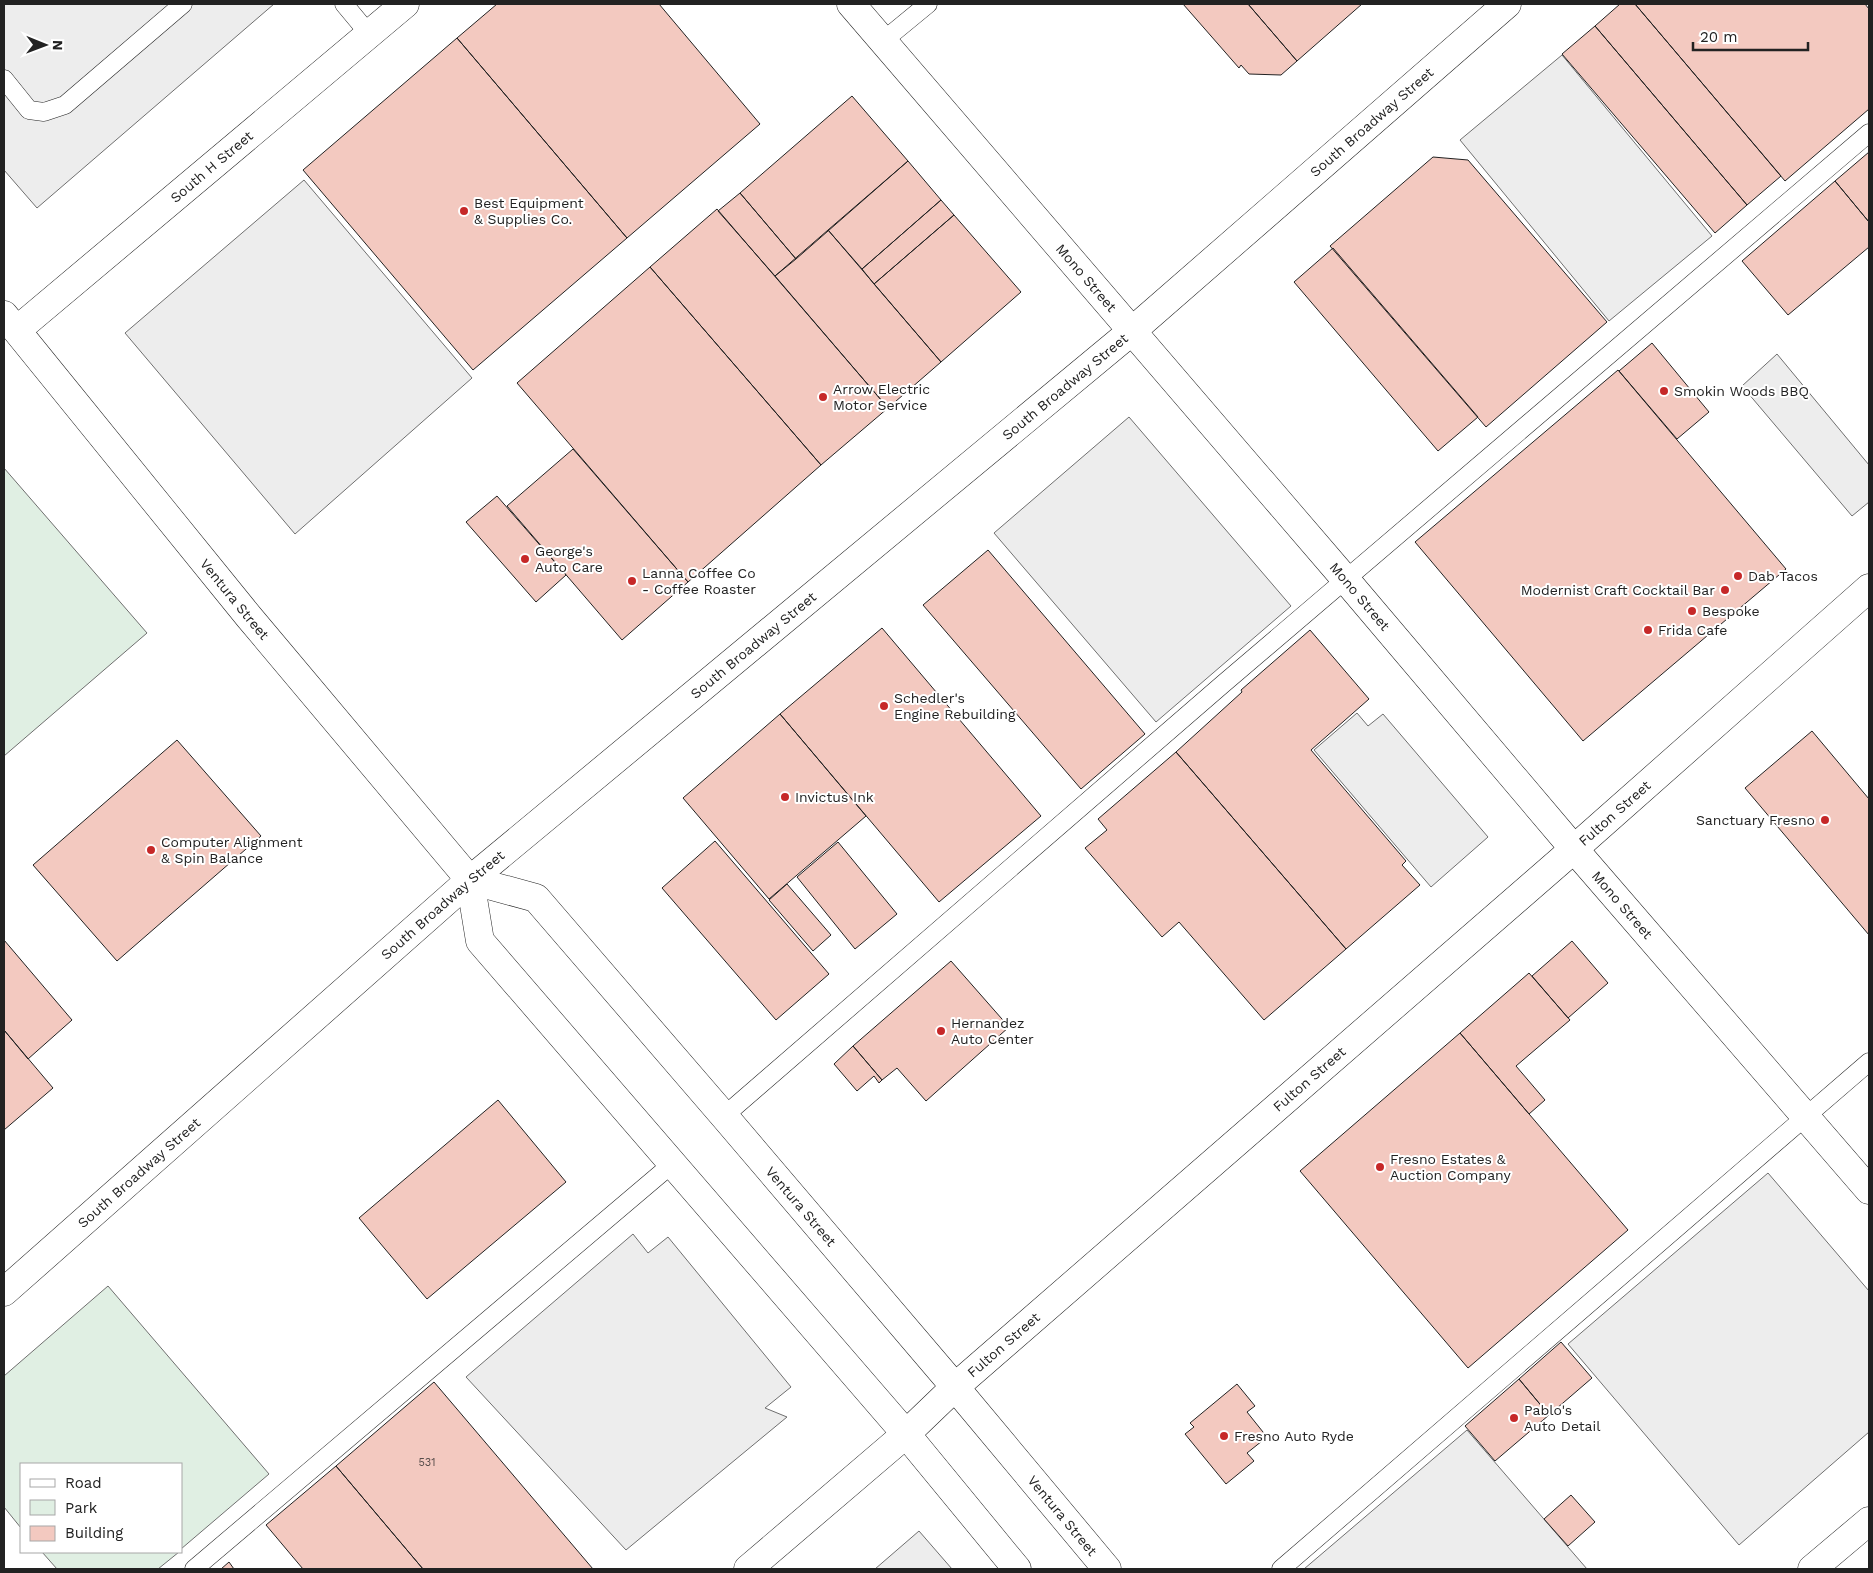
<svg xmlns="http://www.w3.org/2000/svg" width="1873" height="1573" font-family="'Work Sans',sans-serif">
<rect width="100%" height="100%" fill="#fff"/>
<path fill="#e0efe3" stroke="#6f6f6f" d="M4 468 147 633 4 756Z
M108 1286 269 1474 181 1549V1464H21V1528L4 1507V1376Z
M42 1552H179L158 1569H57Z"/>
<path fill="#ededed" stroke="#6f6f6f" d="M4 4H274L37 208 4 170Z
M1562 55 1712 236 1609 321 1460 140Z
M304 180 472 378 295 534 125 333Z
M1777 354 1869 465V502L1852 516 1742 386Z
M1129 417 1291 606 1156 722 994 533Z
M1357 713 1368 726 1383 714 1488 837 1431 887 1314 750Z
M1768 1173 1869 1291V1432L1739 1545 1568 1344Z
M633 1234 648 1253 668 1237 791 1387 765 1408 787 1417 626 1550 466 1377Z
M1467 1430 1587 1569H1304Z
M919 1531 952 1569H875Z"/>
<path fill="#f3c9c0" stroke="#222" d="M497 4H659L760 124 627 238 457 38Z
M1183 4H1248L1297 61 1281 75 1249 74 1241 65 1239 68Z
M1248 4H1362L1297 61Z
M1620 4H1635L1781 176 1747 205 1595 26Z
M1635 4H1865L1869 9V109L1785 181Z
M1595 26 1747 205 1715 233 1562 54Z
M457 38 627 238 473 370 303 170Z
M852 96 908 161 796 259 740 193Z
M1869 152V222L1835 181Z
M1433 157 1468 160 1607 322 1486 427 1330 246Z
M908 161 941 200 862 269 828 230Z
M1835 181 1869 222V247L1788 315 1742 261Z
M740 193 796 259 775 276 718 211Z
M941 200 954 215 874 284 862 269Z
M717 209 888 408 821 465 650 267Z
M954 215 1021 292 941 362 874 284Z
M828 230 941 362 888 408 775 276Z
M1333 248 1478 417 1438 451 1294 282Z
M650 267 821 465 688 582 517 383Z
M1652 343 1709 412 1677 439 1619 371Z
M1618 370 1786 569 1583 741 1415 542Z
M573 449 688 582 622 640 507 506Z
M497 496 566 575 536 602 466 522Z
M988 550 1145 734 1081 789 923 605Z
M882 628 1041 816 939 902 780 714Z
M1310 630 1369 699 1311 750 1406 861 1402 865 1420 885 1346 949 1176 752 1242 692 1241 690Z
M780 714 866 816 769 899 683 798Z
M1812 731 1869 799V935L1745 788Z
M177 740 261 836 117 961 33 865Z
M1176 752 1346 949 1264 1020 1179 922 1162 937 1085 848 1107 830 1098 819Z
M715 841 829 974 776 1020 662 888Z
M838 842 897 914 855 949 797 877Z
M787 884 831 935 813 951 769 900Z
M4 940 72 1020 28 1059 4 1030Z
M1572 941 1608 983 1568 1018 1532 976Z
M951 961 1009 1027 926 1101 897 1068 882 1080 853 1046Z
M1529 973 1570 1020 1516 1066 1545 1100 1529 1114 1460 1033Z
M4 1030 53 1088 4 1130Z
M1460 1033 1628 1230 1468 1368 1300 1171Z
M853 1046 882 1080 879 1083 874 1076 857 1091 834 1064Z
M498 1100 566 1182 427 1299 359 1218Z
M1561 1342 1592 1378 1549 1415 1519 1379Z
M1519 1379 1549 1415 1495 1461 1465 1426Z
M434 1382 593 1569H423L336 1466Z
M1237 1384 1255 1406 1247 1412 1267 1437 1247 1453 1254 1461 1226 1484 1185 1434 1194 1427 1190 1423Z
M336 1466 423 1569H303L266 1525Z
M1571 1495 1595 1522 1568 1546 1544 1519Z
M229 1562 234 1569H221Z"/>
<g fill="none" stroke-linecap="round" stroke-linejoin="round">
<defs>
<path id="lane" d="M344 4 369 34
M883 41 928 4
M4 79 29 110 44 112 65 105 183 4
M724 1116 1223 684 1869 133
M194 1569 672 1164
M1281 1569 1869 1062"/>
<g id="secondary">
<path id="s1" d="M851 4 1346 580 1574 849 1869 1190"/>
<path id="s2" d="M4 315 249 617 470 880 480 941 906 1434 1017 1569"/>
<path id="s3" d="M17 330 405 4"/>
<path id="s4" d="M470 880 536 898 724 1116 955 1387 1107 1569"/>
<path id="s5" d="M4 1292 470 880 1132 331 1507 4"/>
<path id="s6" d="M748 1569 906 1434 955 1387 1574 849 1869 588"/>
<path d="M1812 1569 1869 1521"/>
</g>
</defs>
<use href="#lane" stroke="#222" stroke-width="19"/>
<use href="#secondary" stroke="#222" stroke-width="29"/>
<use href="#lane" stroke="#fff" stroke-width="18"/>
<use href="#secondary" stroke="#fff" stroke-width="28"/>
</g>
<g fill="#c62828" stroke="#fff" stroke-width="2">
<circle cx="464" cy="211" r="5"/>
<circle cx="1664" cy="391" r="5"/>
<circle cx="823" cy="397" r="5"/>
<circle cx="525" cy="559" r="5"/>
<circle cx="1738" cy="576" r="5"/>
<circle cx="632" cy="581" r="5"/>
<circle cx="1725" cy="590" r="5"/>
<circle cx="1692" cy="611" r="5"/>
<circle cx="1648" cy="630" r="5"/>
<circle cx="884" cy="706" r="5"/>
<circle cx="785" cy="797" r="5"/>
<circle cx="1825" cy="820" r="5"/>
<circle cx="151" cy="850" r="5"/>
<circle cx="941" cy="1031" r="5"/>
<circle cx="1380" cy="1167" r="5"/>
<circle cx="1514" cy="1418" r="5"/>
<circle cx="1224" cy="1436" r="5"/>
</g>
<g text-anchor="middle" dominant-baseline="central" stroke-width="4" stroke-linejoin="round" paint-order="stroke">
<g font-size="11" fill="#564c4a">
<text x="427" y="1462">531</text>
</g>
<g font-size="14" fill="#222" stroke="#fff">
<text stroke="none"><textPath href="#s5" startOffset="1800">South Broadway Street</textPath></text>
<text stroke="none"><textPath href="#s3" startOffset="254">South H Street</textPath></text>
<text stroke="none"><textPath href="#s1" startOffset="361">Mono Street</textPath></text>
<text stroke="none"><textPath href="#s5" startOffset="1395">South Broadway Street</textPath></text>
<text stroke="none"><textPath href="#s1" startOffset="781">Mono Street</textPath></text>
<text stroke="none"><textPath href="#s2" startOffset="366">Ventura Street</textPath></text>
<text stroke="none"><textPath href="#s5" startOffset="990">South Broadway Street</textPath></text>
<text stroke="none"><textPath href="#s6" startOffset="1150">Fulton Street</textPath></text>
<text stroke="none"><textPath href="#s5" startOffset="585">South Broadway Street</textPath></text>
<text stroke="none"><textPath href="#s1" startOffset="1186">Mono Street</textPath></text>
<text stroke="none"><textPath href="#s6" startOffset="745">Fulton Street</textPath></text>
<text stroke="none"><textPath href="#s5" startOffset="180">South Broadway Street</textPath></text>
<text stroke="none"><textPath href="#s4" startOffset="475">Ventura Street</textPath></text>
<text stroke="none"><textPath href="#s6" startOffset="340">Fulton Street</textPath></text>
<text stroke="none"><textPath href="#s4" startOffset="880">Ventura Street</textPath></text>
</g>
<g font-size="14" fill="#222" stroke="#fff" text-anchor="start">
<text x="474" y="203">Best Equipment<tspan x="474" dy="16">&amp; Supplies Co.</tspan></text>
<text x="833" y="389">Arrow Electric<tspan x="833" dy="16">Motor Service</tspan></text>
<text x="1674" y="391">Smokin Woods BBQ</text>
<text x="535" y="551">George's<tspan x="535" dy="16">Auto Care</tspan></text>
<text x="642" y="573">Lanna Coffee Co<tspan x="642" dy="16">- Coffee Roaster</tspan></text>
<text x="1748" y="576">Dab Tacos</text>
<text x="1715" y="590" text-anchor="end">Modernist Craft Cocktail Bar</text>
<text x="1702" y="611">Bespoke</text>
<text x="1658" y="630">Frida Cafe</text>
<text x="894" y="698">Schedler's<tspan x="894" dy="16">Engine Rebuilding</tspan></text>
<text x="795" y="797">Invictus Ink</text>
<text x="1815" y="820" text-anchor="end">Sanctuary Fresno</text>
<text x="161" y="842">Computer Alignment<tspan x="161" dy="16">&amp; Spin Balance</tspan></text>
<text x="951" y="1023">Hernandez<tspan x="951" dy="16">Auto Center</tspan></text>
<text x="1390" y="1159">Fresno Estates &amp;<tspan x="1390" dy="16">Auction Company</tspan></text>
<text x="1524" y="1410">Pablo's<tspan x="1524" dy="16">Auto Detail</tspan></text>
<text x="1234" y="1436">Fresno Auto Ryde</text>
</g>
</g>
<rect width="1873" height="1573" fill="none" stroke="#222222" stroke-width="10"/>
<rect x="20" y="1463" width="162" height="90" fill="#ffffff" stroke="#a7a7a7"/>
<rect x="30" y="1479" width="25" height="8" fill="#ffffff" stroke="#a7a7a7"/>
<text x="65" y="1488" font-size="15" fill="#222222">Road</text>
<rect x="30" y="1500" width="25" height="15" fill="#e0efe3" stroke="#a7a7a7"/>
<text x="65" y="1513" font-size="15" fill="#222222">Park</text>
<rect x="30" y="1526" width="25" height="15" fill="#f3c9c0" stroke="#a7a7a7"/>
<text x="65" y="1538" font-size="15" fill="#222222">Building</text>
<g transform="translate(45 45) rotate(91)" stroke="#ffffff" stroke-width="4" paint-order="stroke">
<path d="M0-4L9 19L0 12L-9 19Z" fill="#222222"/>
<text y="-8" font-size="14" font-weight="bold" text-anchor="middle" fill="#222222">N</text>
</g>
<path d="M1693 42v8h115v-8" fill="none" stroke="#222222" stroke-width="2.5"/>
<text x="1700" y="42" font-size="15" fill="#222222" stroke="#ffffff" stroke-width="4" paint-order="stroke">20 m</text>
</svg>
